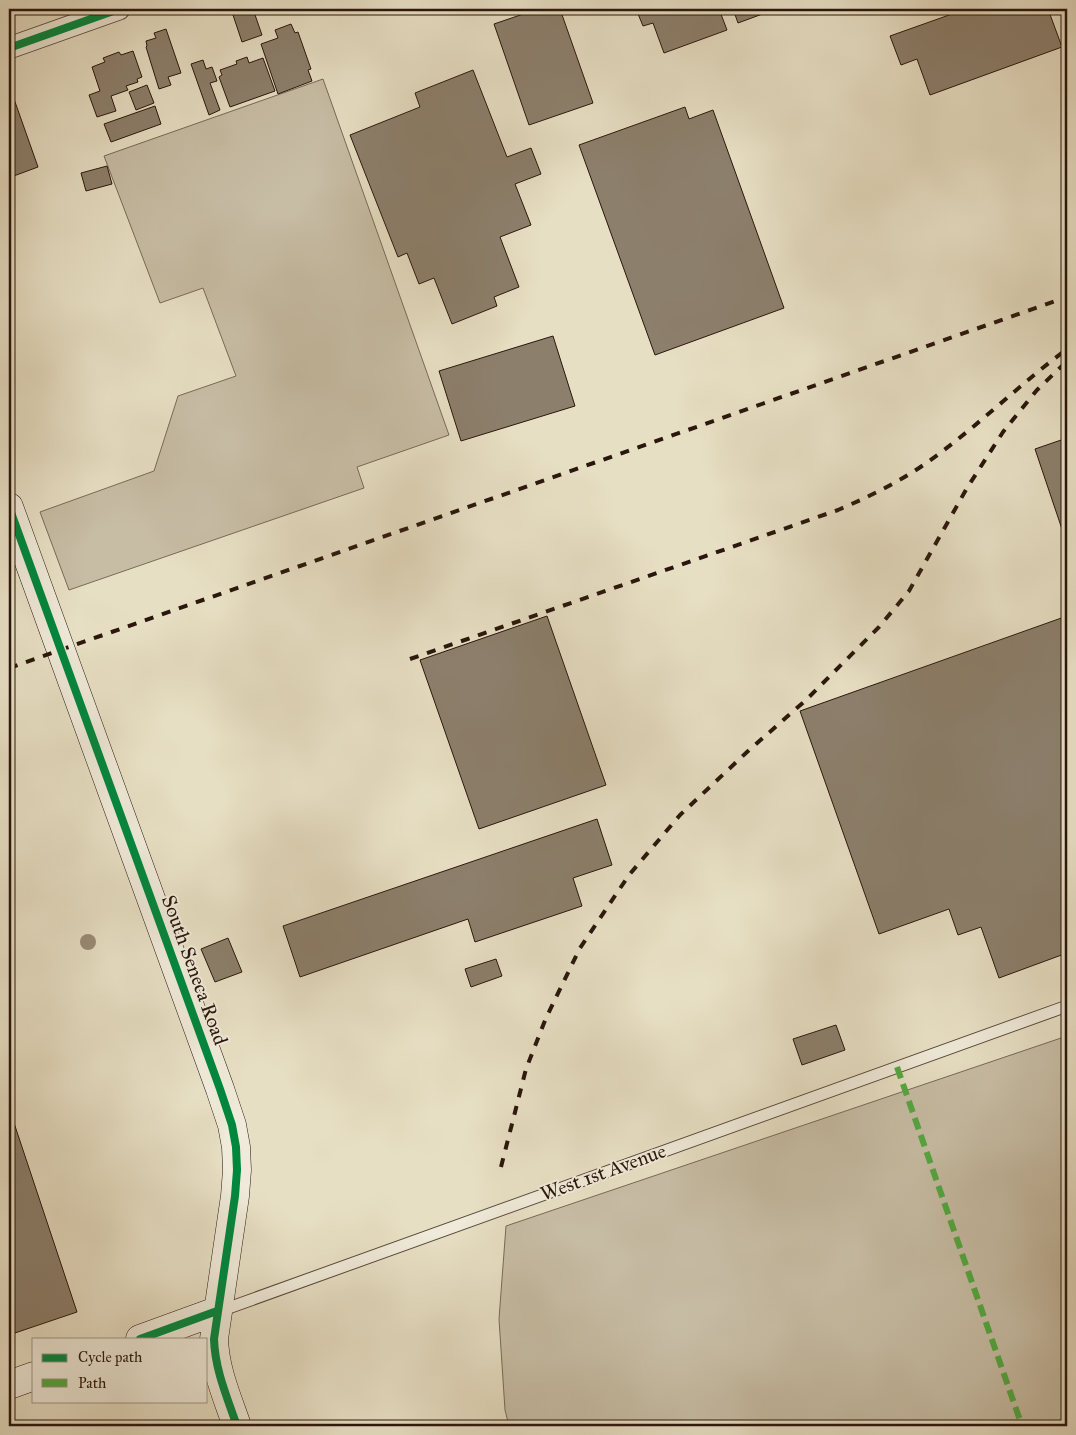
<svg xmlns="http://www.w3.org/2000/svg" width="1076" height="1435" font-family="'IM FELL Great Primer',serif">
<rect width="100%" height="100%" fill="#e7dfc4"/>
<filter id="stains"><feTurbulence type="fractalNoise" baseFrequency=".004" numOctaves="4"/><feColorMatrix values="0 0 0 0 .2 0 0 0 0 .09 0 0 0 0 .02 0 0 0 .5 -.17"/></filter>
<radialGradient id="worn" r=".72"><stop offset=".6" stop-color="#630" stop-opacity="0"/><stop offset="1" stop-color="#630" stop-opacity=".3"/></radialGradient>
<path fill="#c7bda5" stroke="#786a58" d="M323 79 449 435 357 467 364 488 69 590 40 512 154 471 178 396 236 376 203 288 160 303 104 156Z
M1067 1036V1426H509L505 1410 499 1319 506 1226Z"/>
<path fill="#8c7f6c" stroke="#2a160c" d="M231 9H253L262 35 242 42Z
M538 9H560L593 103 529 125 494 24Z
M636 9H719L727 30 664 53 653 23 643 26Z
M733 9H776L738 23Z
M966 9H1048L1062 47 930 95 917 59 901 65 890 36Z
M291 24 295 33 298 32 311 69 308 70 312 81 278 94 261 44 278 38 275 30Z
M166 29 181 73 168 77 171 85 159 89 146 47 147 46 146 41 156 38 154 33Z
M133 51 142 77 137 79 138 82 126 86 128 90 111 96 116 111 97 117 89 95 100 91 92 67 105 62 103 58 119 52 121 55Z
M247 57 249 63 263 58 275 91 230 107 219 77 222 75 220 70 237 64 236 61Z
M203 60 206 69 212 67 217 81 210 83 220 110 209 115 191 64Z
M473 70 507 157 531 148 541 174 515 184 531 225 500 237 519 287 494 297 497 306 452 324 434 278 419 284 407 253 398 257 350 135 420 107 415 93Z
M147 85 154 103 136 110 129 92Z
M14 99 38 167 11 177 9 172V101Z
M155 106 161 124 111 142 104 124Z
M685 107 689 119 713 110 784 308 655 355 579 145Z
M107 166 112 184 86 191 81 173Z
M553 336 575 406 461 441 439 371Z
M1067 438V544L1035 449Z
M547 616 606 785 479 829 420 660Z
M1067 616V953L999 978 981 927 958 935 949 909 879 934 800 711Z
M597 819 612 865 573 878 582 906 475 942 468 919 300 977 283 926Z
M228 938 242 972 215 982 201 949Z
M496 959 502 976 471 987 465 969Z
M836 1025 845 1050 802 1065 793 1039Z
M9 1108 77 1312 9 1335Z"/>
<g fill="none" stroke-linecap="round" stroke-linejoin="round">
<defs>
<path id="lane" d="M220 1311 1067 1006"/>
<path id="street" d="M9 48 119 9"/>
<path id="secondary" d="M9 507 220 1089 232 1125 236 1147 237 1170 235 1196 214 1339C215 1370 227 1397 237 1426
M140 1339 217 1311
M9 1385 34 1376"/>
</defs>
<use href="#lane" stroke="#59483a" stroke-width="13"/>
<use href="#street" stroke="#59483a" stroke-width="23"/>
<use href="#secondary" stroke="#2a160c" stroke-width="29"/>
<use href="#lane" stroke="#efead9" stroke-width="11"/>
<use href="#street" stroke="#efead9" stroke-width="21"/>
<use href="#secondary" stroke="#efead9" stroke-width="28"/>
<path stroke="#2a160c" stroke-width="4" stroke-dasharray="9 9" stroke-linecap="butt" d="M410 659 838 510C866 498 893 485 919 468 971 433 1016 387 1067 349
M9 668 1067 297
M501 1167 526 1069 546 1018 580 948 629 875 680 815 747 752 806 700 879 627 909 591 967 488 1003 432 1037 390 1067 361"/>
<path stroke="#53a941" stroke-width="6" stroke-dasharray="12 6" stroke-linecap="butt" d="M897 1067 1022 1426"/>
<defs>
<path id="cycleway" d="M9 48 119 9
M9 507 220 1089 232 1125 236 1147 237 1170 235 1196 214 1339C215 1370 227 1397 237 1426
M140 1339 217 1311"/>
</defs>
<use href="#cycleway" stroke="#efead9" stroke-width="11"/>
<use href="#cycleway" stroke="#00873e" stroke-width="8"/>
</g>
<circle fill="#998c78" cx="88" cy="942" r="8"/>
<g text-anchor="middle" dominant-baseline="central" stroke-width="4" stroke-linejoin="round" paint-order="stroke">
<g font-size="20" fill="#2a160c" stroke="#efead9">
<text transform="translate(195 970) rotate(70)">South Seneca Road</text>
<text transform="translate(603 1172) rotate(-20)">West 1st Avenue</text>
</g>
</g>
<rect width="1076" height="1435" fill="none" stroke="#e7dfc4" stroke-width="30"/>
<rect x="10" y="10" width="1056" height="1415" fill="none" stroke="#2a160c" stroke-width="2.5"/>
<rect x="15" y="15" width="1046" height="1405" fill="none" stroke="#2a160c"/>
<rect x="32" y="1338" width="175" height="65" fill="#efead9" stroke="#a09587"/>
<rect x="42" y="1354" width="25" height="8" fill="#00873e" stroke="#a09587"/>
<text x="78" y="1362" font-size="15" fill="#2a160c">Cycle path</text>
<rect x="42" y="1379" width="25" height="8" fill="#53a941" stroke="#a09587"/>
<text x="78" y="1388" font-size="15" fill="#2a160c">Path</text>
<rect width="100%" height="100%" filter="url(#stains)"/>
<rect width="100%" height="100%" fill="url(#worn)"/>
</svg>
